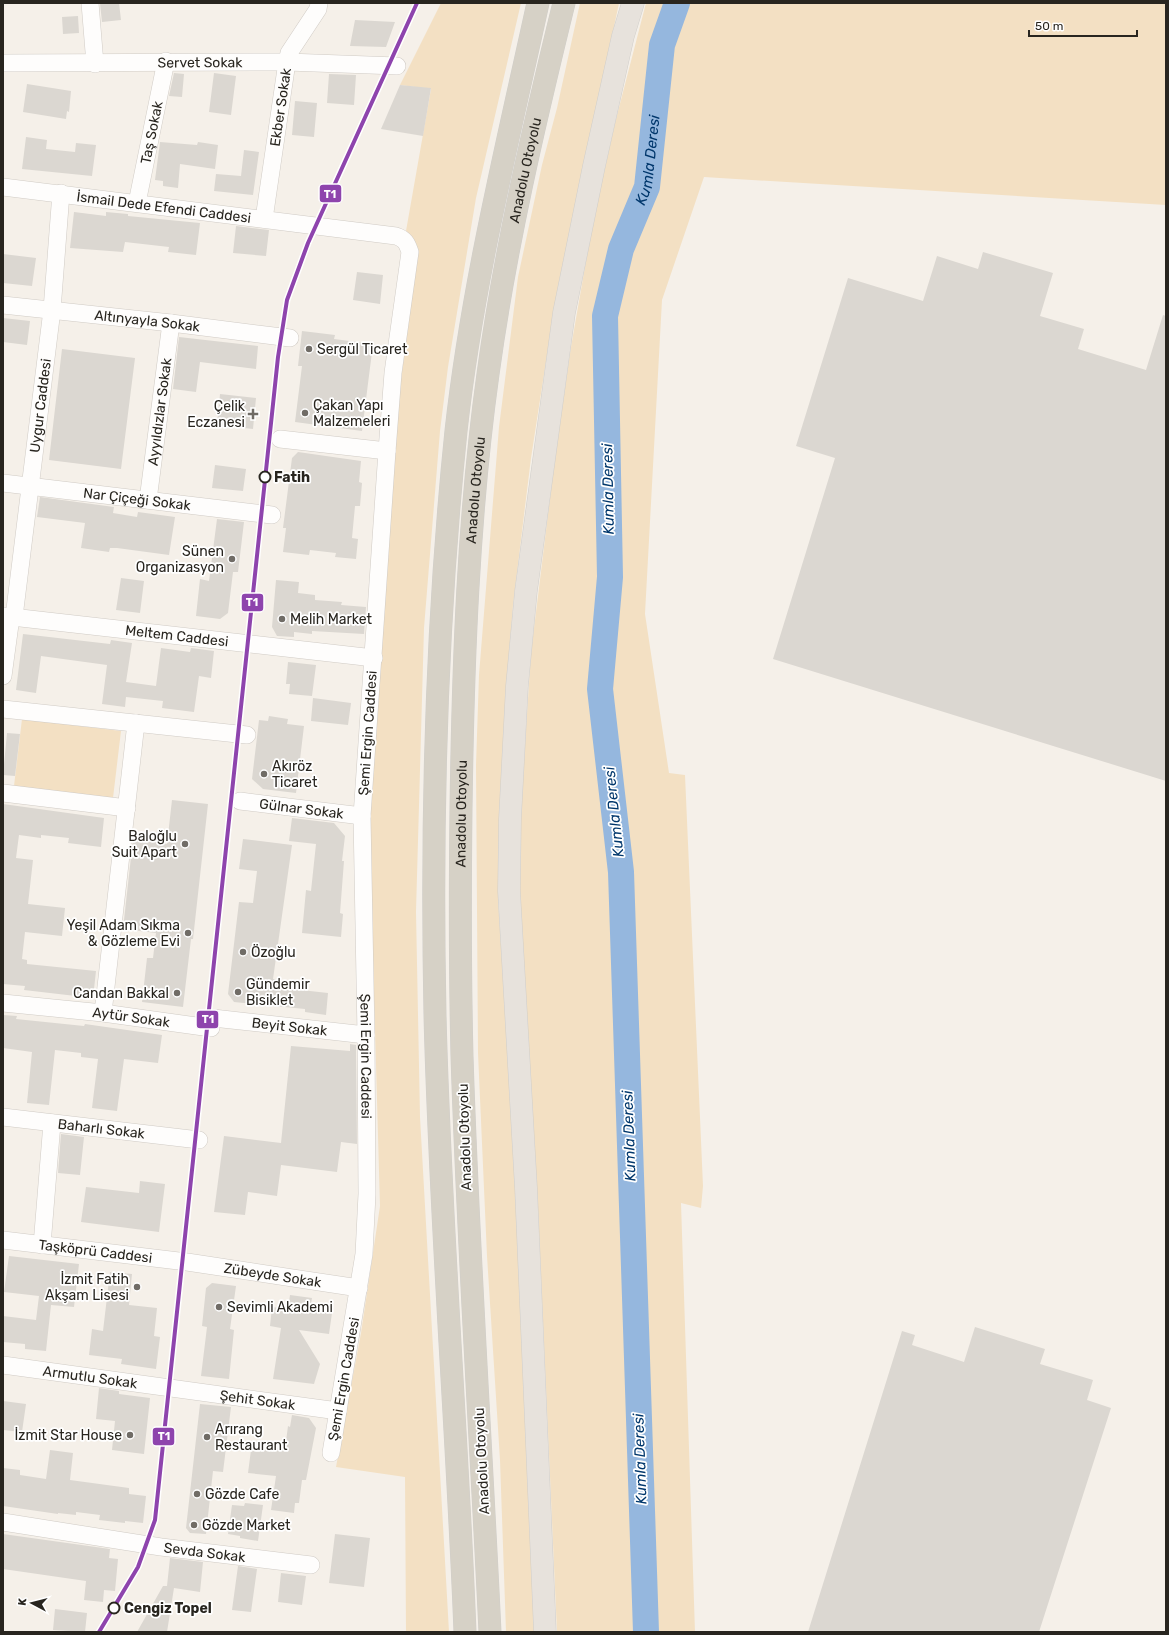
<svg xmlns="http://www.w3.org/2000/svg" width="1169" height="1635" font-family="Rubik,sans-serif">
<rect width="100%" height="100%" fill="#f5f0e9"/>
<path fill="#f3e0c3" d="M441 3H521L476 198 448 367 440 431 424 628 416 912 420 1117 449 1632H406L405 1477 336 1467 361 1333 380 1206 369 818 392 452 417 252 406 231 431 89 400 85Z
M580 3H619L553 316 531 458 513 605 508 667 498 901 512 1105 535 1632H506L500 1460 487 1256 478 1053 476 765 479 675 499 427 518 277 542 165 557 108Z
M646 3H1166V205L704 177 662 300 645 614 669 773 685 775 703 1186 701 1208 681 1203 695 1632H557L538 1209 520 940V822L531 653 556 449 571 347 593 221 615 123Z
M22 719 121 731 113 798 14 786Z"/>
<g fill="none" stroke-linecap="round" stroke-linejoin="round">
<path stroke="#95b7de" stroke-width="26" id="s1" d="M646 1632 621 872 600 689 610 577 605 316 621 249 647 187 662 45 677 3"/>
</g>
<path fill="#dbd7d1" d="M100 3H119L121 20 102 22Z
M78 16 79 33 63 34 62 17Z
M355 20 395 22 386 47 350 46Z
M174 73 184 74 182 97 169 96Z
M214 73 236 76 231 115 209 112Z
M329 74 356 75 354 105 327 103Z
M27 84 71 91 69 112 67 111 66 119 23 112Z
M400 85 431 88 423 136 381 129Z
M295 101 317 103 314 137 292 135Z
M26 137 47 140 46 149 75 152 76 143 96 145 92 176 22 169Z
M160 142 197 145 198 142 218 145 215 169 180 164 178 188 163 186V181L155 180Z
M244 150 259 152 253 195 214 191 216 174 241 176Z
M74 212 106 216V212L128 214V216L200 223 196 255 168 252 169 247 125 242 123 252 70 248Z
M236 226 269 230 266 256 233 253Z
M983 252 1053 273 1040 316 1084 329 1078 349 1146 370 1163 315 1166 316V781L773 659 835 458 796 446 848 278 923 301 937 256 978 269Z
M3 254 36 258 32 286 3 283Z
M357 272 383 275 380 304 353 300Z
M3 318 30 321 27 345 3 342Z
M302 331 335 335 334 339 373 344 362 431 295 422 302 366H298Z
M179 337 258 346 256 369 200 362 196 392 173 389Z
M62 349 135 358 121 469 49 460Z
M220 394 256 398 253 429 217 425Z
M298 452 361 461 359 482 362 483 360 506H355L352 538 358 539 356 559 335 557 336 553 310 550 309 555 283 552 286 528H283L292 458Z
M215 465 246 469 243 491 212 488Z
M40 497 114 507 113 513 137 517 138 512 175 517 169 555 117 548H110L109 552 81 548 85 523 37 517Z
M217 519 244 522 238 572H233L228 613 220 619 196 616 200 579 209 581Z
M121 578 144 581 140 613 116 610Z
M276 580 299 582 298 593 315 595V600L342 602 341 605 366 607 364 634 312 631V634L294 632V637L277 636 272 627Z
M23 634 110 644 111 640 132 643 126 682 156 686 161 648 190 652 191 648 214 651 211 678 199 676 194 712 162 708 163 701 126 697 125 707 102 704 107 665 41 656 36 693 16 690Z
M288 662 316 665 312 696 289 694 290 684H286Z
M313 698 351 703 348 725 311 721Z
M269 716 288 719 287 724 304 726 296 793 263 789 252 779 259 720 268 721Z
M7 733 20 734 15 776 3 775Z
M172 800 208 804 193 939H191L183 1007 142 1002 147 958H153L156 933 123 929 133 839 167 844Z
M3 804 104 818 101 847 68 843 69 838 41 835V838L19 835 16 858 33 860 28 904 65 908 62 936 25 932 22 959 27 960V964L96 971 93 998 24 990 25 986 3 984Z
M292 818 334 823 345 836 342 861H344L340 913 343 914 341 937 302 933 306 890 311 891 316 844 289 841Z
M243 839 292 845 273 979 302 982 301 990 328 993 326 1015 305 1012V1009L234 1002 228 994 239 902 253 903 257 871 239 869Z
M3 1015 17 1016 16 1019 84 1026 85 1024 162 1035 158 1063 124 1059 117 1111 92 1108 98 1059 81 1057V1053L55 1050 49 1105 27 1103 32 1052 3 1048Z
M350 1044 356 1045 357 1144 341 1142 337 1172 281 1165 277 1196 248 1192 245 1215 214 1212 224 1136 281 1143 291 1046 350 1051Z
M61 1134 84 1137 80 1175 58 1173Z
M140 1181 165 1184 159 1232 81 1222 86 1187 139 1193Z
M9 1256 79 1264 74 1307 51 1305 46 1351 25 1349V1344L3 1342V1316L36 1320 39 1296 4 1292Z
M110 1272 132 1274 129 1305 157 1308 154 1336 160 1337 156 1369 121 1364 122 1359 89 1355 92 1329 103 1331Z
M212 1283 236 1286 230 1329 234 1330 229 1379 201 1376 207 1327 202 1326 206 1288Z
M290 1295 312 1298 310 1310 332 1313 329 1334 299 1330 320 1364 314 1384 273 1379 281 1328 270 1326 272 1307 288 1309Z
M975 1327 1045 1349 1040 1364 1093 1380 1087 1400 1111 1408 1039 1632H808L902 1331 915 1335 912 1345 964 1362Z
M99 1388 119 1391V1394L150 1398 144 1454 112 1450 115 1421 96 1419Z
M3 1401 26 1404 22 1432 3 1430Z
M200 1404 231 1407 223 1472 213 1471 206 1534 190 1533 186 1528Z
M292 1415 309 1418 316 1428 306 1480H302L299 1503H295L294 1513 271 1510 276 1476 248 1473 251 1450 256 1451 257 1446 285 1449 288 1426 290 1427Z
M50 1450 73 1453 70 1480 129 1488V1494L146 1496 143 1523 125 1521V1523L99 1520 100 1515 76 1512V1515L58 1513V1514L3 1506V1468L20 1470V1475L46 1479Z
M245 1503 263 1505 258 1541 240 1538V1536L228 1534 232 1505 244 1506Z
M3 1534 110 1549 109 1558 118 1559 115 1591 104 1590 103 1602 84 1600 86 1581 3 1569Z
M335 1534 370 1538 364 1587 329 1583Z
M170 1558 203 1562 200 1592 174 1588 167 1632H137L163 1586H167Z
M238 1566 257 1569 251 1612 232 1610Z
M281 1573 306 1576 302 1605 278 1602Z
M55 1609 87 1613 85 1632 53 1630Z"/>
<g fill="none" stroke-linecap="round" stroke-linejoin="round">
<defs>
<g id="street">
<path d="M90 3 95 64"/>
<path id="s2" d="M3 63 287 62 397 66"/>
<path id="s3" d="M3 187 396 236C405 239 407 243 410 252L393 373 387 451 362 816 366 1035 367 1194 364 1254 331 1453"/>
<path id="s4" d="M137 203 166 61"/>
<path id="s5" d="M264 219 287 62 289 53 318 9 319 3"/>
<path id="s6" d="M3 305 171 323 290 338"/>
<path d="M280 439 387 451"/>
<path id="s7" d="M3 483 272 515"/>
<path id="s8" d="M148 500 171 323"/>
<path id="s9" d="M3 616 374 658"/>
<path id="s10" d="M14 617 52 310 61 193"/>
<path d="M3 676 11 617"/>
<path d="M3 709 247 735"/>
<path d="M3 793 127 808"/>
<path id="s11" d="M240 801 362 816"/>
<path id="s12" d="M3 1003 103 1013 211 1028"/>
<path d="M103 1013 136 723"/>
<path id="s13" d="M213 1018 366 1035"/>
<path id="s14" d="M3 1117 199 1140"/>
<path id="s15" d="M3 1240 187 1262 359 1288"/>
<path d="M42 1245 52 1123"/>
<path id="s16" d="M3 1365 338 1411"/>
<path id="s17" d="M3 1522 161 1547 311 1565"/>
</g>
<path id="primary" d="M545 1632 526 1188 509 891 510 819 517 686 526 591 564 313 594 166 623 36 633 3"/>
<g id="highway">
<path d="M465 1632C457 1426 440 1221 435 1015 431 821 436 625 456 431 472 286 507 145 538 3"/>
<path id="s18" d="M490 1632C481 1440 468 1248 462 1056 460 974 460 892 461 809 463 664 468 518 488 374 505 249 534 125 564 3"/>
</g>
</defs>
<use href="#street" stroke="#d0cbc5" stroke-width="18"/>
<use href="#primary" stroke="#d0ceca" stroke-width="23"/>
<use href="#highway" stroke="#d0ceca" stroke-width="23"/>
<use href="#street" stroke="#fefdfc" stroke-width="17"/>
<use href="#primary" stroke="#e7e2dc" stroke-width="22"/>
<use href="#highway" stroke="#d6d1c6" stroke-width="22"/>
<defs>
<path id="tram-1" d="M99 1632 138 1567 155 1520 278 357 287 300 308 243 417 3"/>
</defs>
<use href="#tram-1" stroke="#fff" stroke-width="7"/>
<use href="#tram-1" stroke="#8e44ad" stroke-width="4"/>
</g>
<g fill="#706c66" stroke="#fff" stroke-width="1.5">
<circle cx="309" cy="349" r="4"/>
<circle cx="305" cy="413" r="4"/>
<path d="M251 408h4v4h4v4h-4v4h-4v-4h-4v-4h4z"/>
<circle cx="232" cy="559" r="4"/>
<circle cx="282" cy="619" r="4"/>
<circle cx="264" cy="774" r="4"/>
<circle cx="185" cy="844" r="4"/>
<circle cx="188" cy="933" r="4"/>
<circle cx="243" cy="952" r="4"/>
<circle cx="238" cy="992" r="4"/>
<circle cx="177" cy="993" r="4"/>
<circle cx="137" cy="1287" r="4"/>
<circle cx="219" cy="1307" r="4"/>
<circle cx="130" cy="1435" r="4"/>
<circle cx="207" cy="1437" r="4"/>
<circle cx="197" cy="1494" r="4"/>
<circle cx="194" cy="1525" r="4"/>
</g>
<g fill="#fff" stroke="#28251f" stroke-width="2">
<circle cx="265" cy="477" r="5.5"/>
<circle cx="114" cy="1608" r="5.5"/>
</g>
<g text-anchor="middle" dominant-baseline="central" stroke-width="3.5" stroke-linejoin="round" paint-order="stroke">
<g font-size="14" fill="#28251f" stroke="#fff">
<text stroke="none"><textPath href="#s2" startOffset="197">Servet Sokak</textPath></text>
<text stroke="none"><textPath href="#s5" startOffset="113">Ekber Sokak</textPath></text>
<text stroke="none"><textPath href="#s4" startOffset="72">Taş Sokak</textPath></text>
<text stroke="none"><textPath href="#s18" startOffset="1467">Anadolu Otoyolu</textPath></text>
<text stroke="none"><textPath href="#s3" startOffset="162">İsmail Dede Efendi Caddesi</textPath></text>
<text stroke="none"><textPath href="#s6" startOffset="145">Altınyayla Sokak</textPath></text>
<text stroke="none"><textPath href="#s10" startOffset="213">Uygur Caddesi</textPath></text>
<text stroke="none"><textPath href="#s8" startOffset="89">Ayyıldızlar Sokak</textPath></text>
<text stroke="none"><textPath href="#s18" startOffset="1143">Anadolu Otoyolu</textPath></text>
<text stroke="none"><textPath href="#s7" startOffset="135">Nar Çiçeği Sokak</textPath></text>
<text stroke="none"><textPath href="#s9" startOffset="175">Meltem Caddesi</textPath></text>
<text transform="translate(368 733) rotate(-86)">Şemi Ergin Caddesi</text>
<text stroke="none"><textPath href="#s11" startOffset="62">Gülnar Sokak</textPath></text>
<text stroke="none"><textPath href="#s18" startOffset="819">Anadolu Otoyolu</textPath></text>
<text stroke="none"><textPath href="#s12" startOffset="129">Aytür Sokak</textPath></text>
<text stroke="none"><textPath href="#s13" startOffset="77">Beyit Sokak</textPath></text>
<text stroke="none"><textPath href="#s3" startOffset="1225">Şemi Ergin Caddesi</textPath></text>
<text stroke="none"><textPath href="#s14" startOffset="99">Baharlı Sokak</textPath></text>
<text transform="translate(465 1137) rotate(-92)">Anadolu Otoyolu</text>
<text stroke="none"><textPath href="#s15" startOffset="93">Taşköprü Caddesi</textPath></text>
<text stroke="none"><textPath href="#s15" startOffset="272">Zübeyde Sokak</textPath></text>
<text stroke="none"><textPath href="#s16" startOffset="88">Armutlu Sokak</textPath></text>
<text transform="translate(344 1379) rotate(-80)">Şemi Ergin Caddesi</text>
<text stroke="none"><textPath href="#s16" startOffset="257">Şehit Sokak</textPath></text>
<text transform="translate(482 1461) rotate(-93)">Anadolu Otoyolu</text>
<text stroke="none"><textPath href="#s17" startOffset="204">Sevda Sokak</textPath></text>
</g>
<g font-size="14" fill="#28251f" stroke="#fff" text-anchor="start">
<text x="317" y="349">Sergül Ticaret</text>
<text x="313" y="405">Çakan Yapı<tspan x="313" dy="16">Malzemeleri</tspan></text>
<text x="245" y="406" text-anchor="end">Çelik<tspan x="245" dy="16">Eczanesi</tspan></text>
<text x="224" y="551" text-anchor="end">Sünen<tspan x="224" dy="16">Organizasyon</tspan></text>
<text x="290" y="619">Melih Market</text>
<text x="272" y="766">Akıröz<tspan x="272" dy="16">Ticaret</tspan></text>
<text x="177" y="836" text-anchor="end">Baloğlu<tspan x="177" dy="16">Suit Apart</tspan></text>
<text x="180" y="925" text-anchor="end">Yeşil Adam Sıkma<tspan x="180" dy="16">&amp; Gözleme Evi</tspan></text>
<text x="251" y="952">Özoğlu</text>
<text x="246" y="984">Gündemir<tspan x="246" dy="16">Bisiklet</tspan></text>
<text x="169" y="993" text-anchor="end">Candan Bakkal</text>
<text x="129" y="1279" text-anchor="end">İzmit Fatih<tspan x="129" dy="16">Akşam Lisesi</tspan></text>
<text x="227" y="1307">Sevimli Akademi</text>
<text x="215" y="1429">Arırang<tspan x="215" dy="16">Restaurant</tspan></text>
<text x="122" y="1435" text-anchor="end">İzmit Star House</text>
<text x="205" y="1494">Gözde Cafe</text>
<text x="202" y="1525">Gözde Market</text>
</g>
<g font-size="14" font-weight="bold" fill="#28251f" stroke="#fff" text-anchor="start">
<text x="274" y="477">Fatih</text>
<text x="124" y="1608">Cengiz Topel</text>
</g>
<g font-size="15" font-style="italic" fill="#00376c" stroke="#fff">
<text stroke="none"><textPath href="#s1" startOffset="1481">Kumla Deresi</textPath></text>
<text transform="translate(608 489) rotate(-91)">Kumla Deresi</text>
<text transform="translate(614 812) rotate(-96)">Kumla Deresi</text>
<text transform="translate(629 1136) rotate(-92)">Kumla Deresi</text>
<text transform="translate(640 1459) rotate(-92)">Kumla Deresi</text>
</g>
</g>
<g stroke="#fff" stroke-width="1.5">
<rect x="319" y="184" width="23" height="19" rx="4" fill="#8e44ad"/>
<rect x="241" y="593" width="23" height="19" rx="4" fill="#8e44ad"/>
<rect x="196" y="1010" width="23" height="19" rx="4" fill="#8e44ad"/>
<rect x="152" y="1427" width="23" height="19" rx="4" fill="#8e44ad"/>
</g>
<g font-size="11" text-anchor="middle" font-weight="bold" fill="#fff">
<text x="330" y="198">T1</text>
<text x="252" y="606">T1</text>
<text x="208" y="1023">T1</text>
<text x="164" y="1440">T1</text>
</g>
<rect width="1169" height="1635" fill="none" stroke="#28251f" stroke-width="8"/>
<g transform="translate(32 1603) rotate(277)" stroke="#ffffff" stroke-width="3" paint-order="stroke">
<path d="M0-3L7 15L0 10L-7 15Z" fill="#28251f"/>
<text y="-6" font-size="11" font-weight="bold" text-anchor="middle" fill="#28251f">K</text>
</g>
<path d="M1029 30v6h108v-6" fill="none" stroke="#28251f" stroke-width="2"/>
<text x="1035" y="30" font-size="12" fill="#28251f" stroke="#ffffff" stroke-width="3" paint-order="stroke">50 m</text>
</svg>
